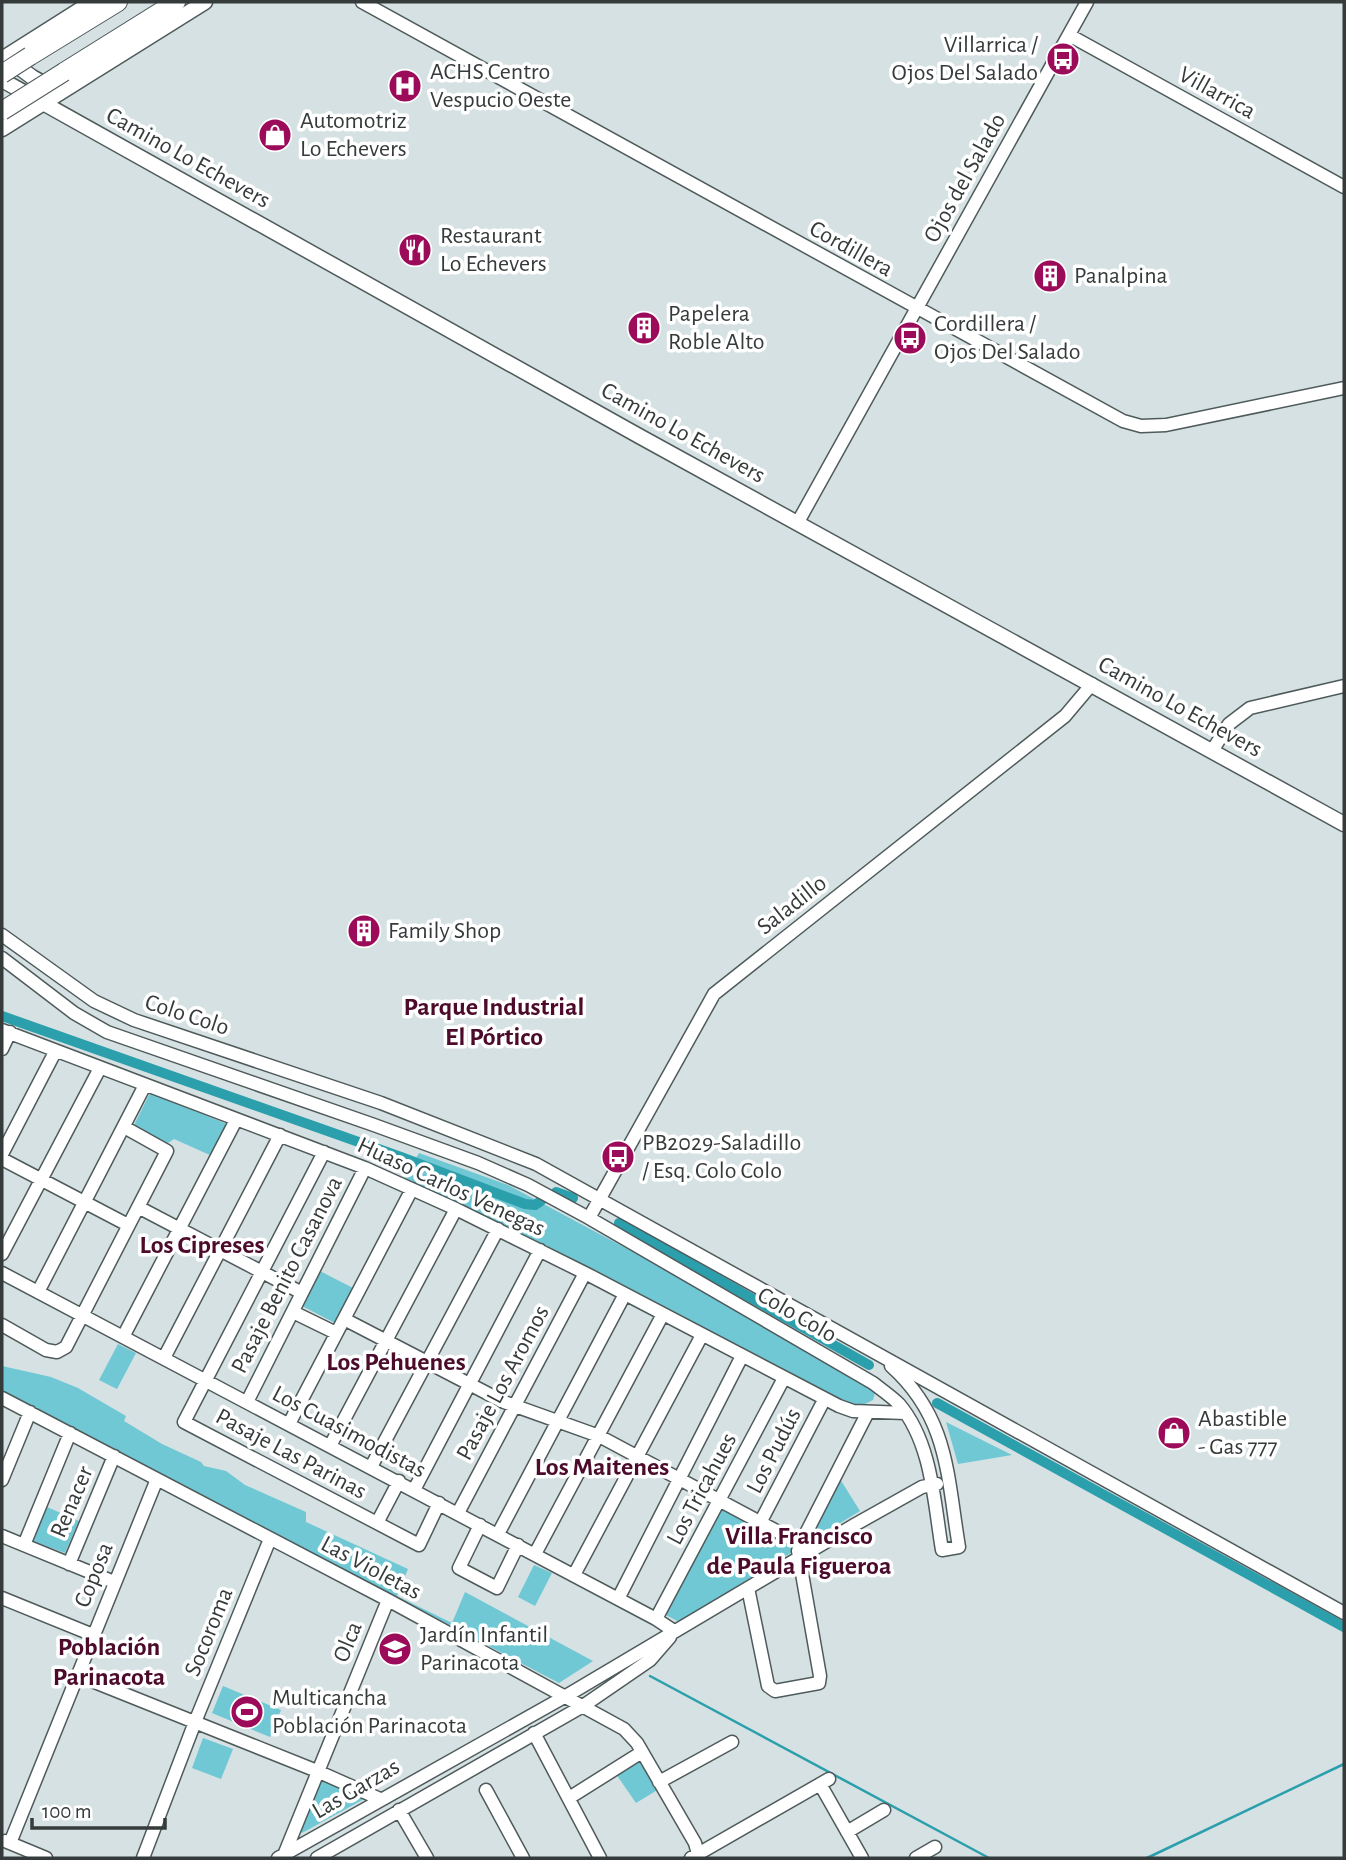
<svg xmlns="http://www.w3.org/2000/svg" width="1346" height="1860" font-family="'Alegreya Sans',sans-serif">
<rect width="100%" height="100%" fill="#d5e1e3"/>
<path fill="#6fc8d4" d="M150 1093 227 1124 212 1156 174 1139 168 1143 133 1127Z
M419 1153 508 1185 635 1253 866 1387 875 1393 873 1400 863 1405 845 1404 404 1178Z
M318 1270 353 1288 335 1323 300 1305Z
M118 1344 136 1353 117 1389 99 1380Z
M2 1366 51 1377 78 1388 126 1416 124 1421 162 1444 201 1462 204 1466 226 1471 245 1485 306 1512V1522L408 1569 397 1596 452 1623 465 1592 593 1661 559 1683 2 1390Z
M946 1422 1012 1455 958 1464Z
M840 1479 860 1511 814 1539 810 1537Z
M47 1507 79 1521 65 1553 33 1541Z
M725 1510 792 1546 794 1551 679 1622 666 1615 719 1512Z
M534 1565 552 1573 535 1606 518 1597Z
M223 1686 281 1710 270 1737 212 1713Z
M203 1738 233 1749 221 1779 192 1768Z
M643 1758 659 1789 636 1803 616 1774Z
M320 1774 366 1798 302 1833 299 1828Z"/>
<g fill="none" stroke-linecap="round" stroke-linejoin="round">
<path stroke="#2b9fac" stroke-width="2.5" d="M650 1676 989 1858
M1147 1858 1344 1764"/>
<path stroke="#2b9fac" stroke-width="10" d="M2 1016 401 1157 525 1204 535 1205 541 1201
M556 1192 573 1198
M619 1223 869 1365
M937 1403 1344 1627"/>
<defs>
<path id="minor" d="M362 2 1123 421 1141 426 1166 425 1344 388
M1069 35 1344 187
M798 522 1087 2
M1212 751 1229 724 1250 708 1344 686
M2 935 94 1001 134 1020 381 1103 536 1164 1344 1613
M2 958 74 1013 107 1032 374 1125 478 1163 528 1185 589 1218 873 1383C882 1390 891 1396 899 1404 932 1443 934 1502 942 1550L959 1547C947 1476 949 1418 891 1366
M2 1030 365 1168 456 1209 585 1273 839 1406 853 1411 905 1413
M2 1049 10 1032
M324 1152 184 1422 419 1545 439 1503
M2 1154 55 1052
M2 1159 128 1225
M138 1207 302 1293
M589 1218 714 994 1065 716 1092 684
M2 1254 100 1068
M2 1273 656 1619 674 1631
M38 1292 145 1085
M293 1312 336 1333
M344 1319 504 1402 599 1436 812 1550
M2 1325 46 1350 57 1352 66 1347 167 1151 124 1127
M123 1337 236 1120
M164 1358 280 1135
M2 1398 388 1600 624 1729 637 1743 695 1843 699 1858
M247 1402 365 1168
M289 1424 412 1189
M330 1446 456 1209
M371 1467 498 1229
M2 1480 30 1412
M414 1490 540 1250
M458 1513 585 1273
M761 1521 824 1400
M377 1523 399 1481
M480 1525 459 1568 497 1588 518 1545
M498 1534 625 1294
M2 1536 114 1582
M801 1543 868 1412
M24 1545 70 1433
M535 1554 663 1314
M69 1564 114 1456
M574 1575 702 1335
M748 1588 768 1686 775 1691 819 1683 820 1676 798 1551
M2 1598 93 1635
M618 1599 742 1356
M656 1619 784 1378
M77 1675 317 1771 380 1799
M534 1733 600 1858
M659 1782 732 1742
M820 1784 862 1858
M486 1790 523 1858
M569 1798 642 1752
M399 1810 427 1858
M847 1832 884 1810
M5 1841 46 1858
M10 1843 157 1479
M284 1855 388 1600
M143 1858 195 1722 270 1539
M278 1858 566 1696 856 1524 922 1487 937 1484
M317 1858 583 1706 650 1660 670 1637
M691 1858 829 1779
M916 1858 935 1847"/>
<path id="major" d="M2 59 92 2
M9 60 32 77 50 87
M2 80 639 436 1344 824
M2 129 205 2"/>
<path id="highway" d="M30 56 118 2
M64 72 176 2"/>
</defs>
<use href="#minor" stroke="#4f5a5b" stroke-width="15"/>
<use href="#major" stroke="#4f5a5b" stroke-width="17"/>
<use href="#highway" stroke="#4f5a5b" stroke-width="20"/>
<use href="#minor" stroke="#fff" stroke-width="12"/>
<use href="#major" stroke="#fff" stroke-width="14"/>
<use href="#highway" stroke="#fff" stroke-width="18"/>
<defs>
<path id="highway-bridge" d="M2 74 30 56
M2 111 64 72"/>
</defs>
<use href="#highway-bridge" stroke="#4f5a5b" stroke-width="20" stroke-linecap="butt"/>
<use href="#highway-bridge" stroke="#fff" stroke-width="18"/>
</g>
<defs>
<symbol id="bus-disc" viewBox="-11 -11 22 22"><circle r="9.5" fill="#9c0b59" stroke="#fff"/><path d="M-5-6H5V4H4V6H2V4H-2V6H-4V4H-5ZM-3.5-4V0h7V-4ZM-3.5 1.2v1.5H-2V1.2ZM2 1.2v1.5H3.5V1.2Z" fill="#fff"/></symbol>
<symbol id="hospital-disc" viewBox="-11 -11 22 22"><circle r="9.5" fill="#9c0b59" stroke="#fff"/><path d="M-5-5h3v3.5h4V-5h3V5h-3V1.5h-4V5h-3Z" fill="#fff"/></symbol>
<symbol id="shop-disc" viewBox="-11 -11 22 22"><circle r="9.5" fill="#9c0b59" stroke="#fff"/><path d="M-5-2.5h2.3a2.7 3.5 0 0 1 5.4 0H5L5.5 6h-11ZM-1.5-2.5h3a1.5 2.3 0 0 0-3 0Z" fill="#fff"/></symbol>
<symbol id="restaurant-disc" viewBox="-11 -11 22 22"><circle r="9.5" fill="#9c0b59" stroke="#fff"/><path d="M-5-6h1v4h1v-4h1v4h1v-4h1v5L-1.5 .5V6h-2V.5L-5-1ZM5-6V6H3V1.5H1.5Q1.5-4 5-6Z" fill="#fff"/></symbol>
<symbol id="building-disc" viewBox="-11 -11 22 22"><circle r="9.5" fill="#9c0b59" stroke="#fff"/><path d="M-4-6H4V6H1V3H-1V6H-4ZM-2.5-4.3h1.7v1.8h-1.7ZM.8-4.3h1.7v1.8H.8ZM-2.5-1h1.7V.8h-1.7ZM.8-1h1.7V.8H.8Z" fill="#fff"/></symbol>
<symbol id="school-disc" viewBox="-11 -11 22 22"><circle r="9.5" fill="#9c0b59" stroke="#fff"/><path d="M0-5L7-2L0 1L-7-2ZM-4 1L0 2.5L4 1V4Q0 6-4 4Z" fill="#fff"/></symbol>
<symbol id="stadium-disc" viewBox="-11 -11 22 22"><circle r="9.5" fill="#9c0b59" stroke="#fff"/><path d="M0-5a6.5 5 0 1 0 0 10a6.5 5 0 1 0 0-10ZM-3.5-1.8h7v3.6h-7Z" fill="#fff"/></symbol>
</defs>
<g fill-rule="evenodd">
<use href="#bus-disc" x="1044" y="40" width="38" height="38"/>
<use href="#hospital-disc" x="386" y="67" width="38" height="38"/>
<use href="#shop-disc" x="256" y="116" width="38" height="38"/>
<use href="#restaurant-disc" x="396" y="231" width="38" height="38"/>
<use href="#building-disc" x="1031" y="257" width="38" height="38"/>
<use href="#building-disc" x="625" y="309" width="38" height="38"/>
<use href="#bus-disc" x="891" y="319" width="38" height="38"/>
<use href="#building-disc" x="345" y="912" width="38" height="38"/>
<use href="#bus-disc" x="599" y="1138" width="38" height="38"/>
<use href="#shop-disc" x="1155" y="1414" width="38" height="38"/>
<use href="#school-disc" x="376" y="1630" width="38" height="38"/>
<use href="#stadium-disc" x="228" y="1693" width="38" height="38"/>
</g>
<g text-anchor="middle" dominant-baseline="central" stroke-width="7" stroke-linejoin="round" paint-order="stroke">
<g font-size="24" fill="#353a3b" stroke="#fff" text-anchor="start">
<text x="1038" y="45" text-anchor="end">Villarrica /<tspan x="1038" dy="28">Ojos Del Salado</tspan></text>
<text x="430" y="72">ACHS Centro<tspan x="430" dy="28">Vespucio Oeste</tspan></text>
<text x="300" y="121">Automotriz<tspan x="300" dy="28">Lo Echevers</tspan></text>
<text x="440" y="236">Restaurant<tspan x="440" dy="28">Lo Echevers</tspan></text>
<text x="1074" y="276">Panalpina</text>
<text x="668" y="314">Papelera<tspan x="668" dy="28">Roble Alto</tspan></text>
<text x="934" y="324">Cordillera /<tspan x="934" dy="28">Ojos Del Salado</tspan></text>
<text x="388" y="931">Family Shop</text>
<text x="642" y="1143">PB2029-Saladillo<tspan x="642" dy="28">/ Esq. Colo Colo</tspan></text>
<text x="1198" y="1419">Abastible<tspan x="1198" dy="28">- Gas 777</tspan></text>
<text x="420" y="1635">Jardín Infantil<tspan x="420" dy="28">Parinacota</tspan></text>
<text x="272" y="1698">Multicancha<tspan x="272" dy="28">Población Parinacota</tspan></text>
</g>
<g font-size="24" fill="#353a3b" stroke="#fff">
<text transform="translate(1217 93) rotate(29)">Villarrica</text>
<text transform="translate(188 158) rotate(29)">Camino Lo Echevers</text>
<text transform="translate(965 178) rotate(-61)">Ojos del Salado</text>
<text transform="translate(851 249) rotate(29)">Cordillera</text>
<text transform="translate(683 433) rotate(29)">Camino Lo Echevers</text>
<text transform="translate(1180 707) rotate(29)">Camino Lo Echevers</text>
<text transform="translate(792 905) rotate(-38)">Saladillo</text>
<text transform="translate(187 1015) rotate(18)">Colo Colo</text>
<text transform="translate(451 1187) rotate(25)">Huaso Carlos Venegas</text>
<text transform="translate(287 1275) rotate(-63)">Pasaje Benito Casanova</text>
<text transform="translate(797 1315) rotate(30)">Colo Colo</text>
<text transform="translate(503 1383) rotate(-62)">Pasaje Los Aromos</text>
<text transform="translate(349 1432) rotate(28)">Los Cuasimodistas</text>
<text transform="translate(774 1451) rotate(-63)">Los Pudús</text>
<text transform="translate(291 1454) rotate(28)">Pasaje Las Parinas</text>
<text transform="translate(702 1489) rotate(-62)">Los Tricahues</text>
<text transform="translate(72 1502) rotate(-67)">Renacer</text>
<text transform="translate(371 1568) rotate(28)">Las Violetas</text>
<text transform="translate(94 1575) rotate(-68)">Coposa</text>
<text transform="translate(209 1632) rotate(-68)">Socoroma</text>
<text transform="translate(348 1642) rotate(-68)">Olca</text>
<text transform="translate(356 1789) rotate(-30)">Las Garzas</text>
</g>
<g font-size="26" font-weight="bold" fill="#4c0b2b" stroke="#fff">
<text x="494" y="1007">Parque Industrial<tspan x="494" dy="30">El Pórtico</tspan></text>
<text x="202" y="1245">Los Cipreses</text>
<text x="396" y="1362">Los Pehuenes</text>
<text x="602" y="1467">Los Maitenes</text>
<text x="799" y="1536">Villa Francisco<tspan x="799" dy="30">de Paula Figueroa</tspan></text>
<text x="109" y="1647">Población<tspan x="109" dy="30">Parinacota</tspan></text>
</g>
</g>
<rect width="1346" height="1860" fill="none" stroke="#353a3b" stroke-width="7"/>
<path d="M32 1818v10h133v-10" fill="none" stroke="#353a3b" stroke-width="3.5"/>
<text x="42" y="1818" font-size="21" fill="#353a3b" stroke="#ffffff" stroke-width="5" paint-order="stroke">100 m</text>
</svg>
